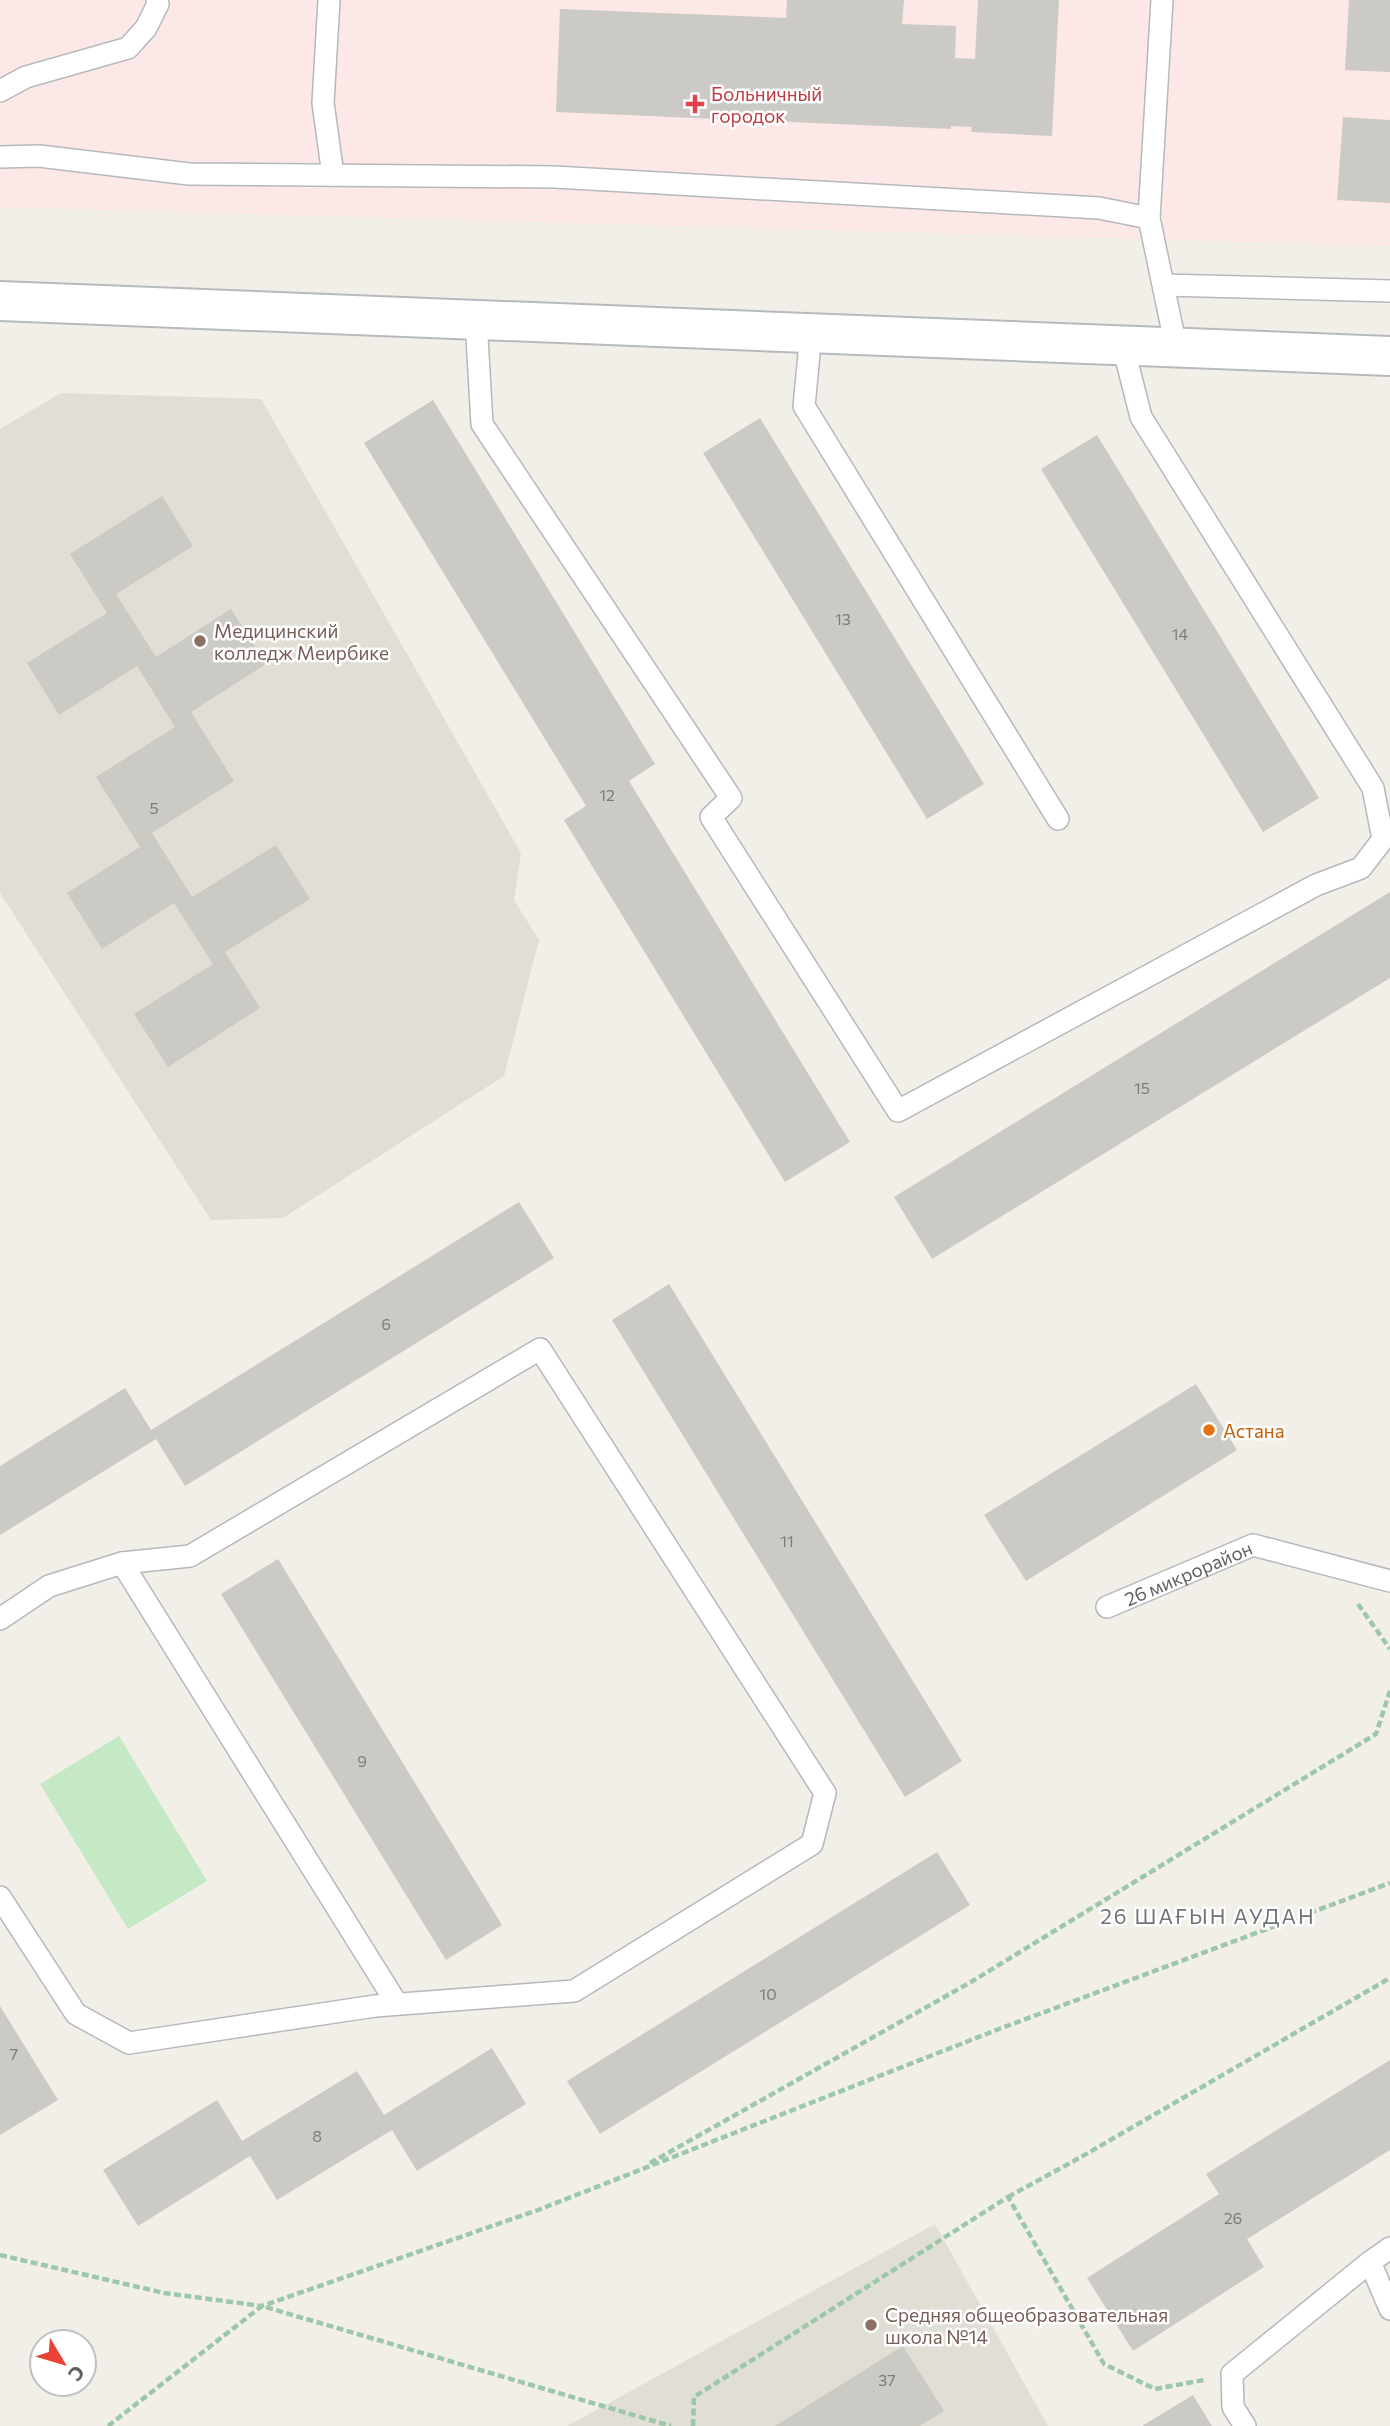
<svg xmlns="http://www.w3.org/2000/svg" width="1390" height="2426" font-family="Commissioner,sans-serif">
<rect width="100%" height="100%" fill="#f1efe8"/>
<path fill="#e1ded6" d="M61 393 261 399 521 853 514 900 539 940 504 1076 283 1218 211 1220 0 893V429Z
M935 2224 1048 2426H567Z"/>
<path fill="#fce8e6" d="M0 0H1390V246L0 207Z"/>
<path fill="#c5e8c5" d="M119 1736 207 1881 128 1929 40 1784Z"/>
<path fill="#cccac5" d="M787 0H904L902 24 956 26 955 58 975 59 978 0H1059L1052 136 971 132 972 127 951 126V129L556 112 560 9 786 18Z
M1349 0H1390V72L1345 70Z
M1343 117 1390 120V203L1337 200Z
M433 400 655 764 629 781 850 1142 785 1182 564 820 586 806 364 443Z
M760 418 984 784 927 819 703 453Z
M1097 435 1319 798 1263 832 1041 469Z
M162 496 193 546 116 594 156 657 231 609 266 664 191 712 234 781 152 833 192 897 276 845 310 899 225 952 260 1008 168 1067 134 1014 213 964 174 903 102 949 67 893 140 847 96 777 175 727 137 666 59 715 27 663 107 613 70 554Z
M1390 892V978L932 1259 894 1197Z
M519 1202 554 1258 185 1486 156 1439 0 1535V1466L125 1388 151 1430Z
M669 1284 962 1761 905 1797 612 1320Z
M1196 1384 1237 1450 1026 1581 984 1515Z
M278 1559 502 1925 446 1960 221 1594Z
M937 1852 970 1905 600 2134 567 2081Z
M0 2006 58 2100 0 2135Z
M492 2048 526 2104 417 2171 392 2130 277 2200 250 2156 138 2226 103 2170 217 2100 242 2141 357 2071 384 2115Z
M1390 2060V2150L1247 2239 1264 2267 1133 2351 1087 2278 1219 2194 1206 2174Z
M903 2346 944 2411 920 2426H775Z
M1193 2395 1212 2426H1142Z"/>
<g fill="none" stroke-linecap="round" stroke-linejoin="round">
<defs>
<g id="lane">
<path d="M329 0 323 103 333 175"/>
<path d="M1162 0 1149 218 1176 347"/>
<path d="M0 91 26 77 128 48 146 28 158 4 157 0"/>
<path d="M0 157 39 156 189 174 555 177 1099 208 1149 218"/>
<path d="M1164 285 1390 291"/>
<path d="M476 320 482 424 731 798 711 817 898 1111 1316 885 1361 868 1383 839 1373 788 1141 417 1123 346"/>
<path d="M811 333 804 406 1058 819"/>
<path d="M122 1563 397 2004"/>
<path id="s1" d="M1107 1607 1253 1545 1390 1581"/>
<path d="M0 1619 49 1586 122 1563 190 1556 540 1349 825 1793 812 1844 574 1991 375 2006 129 2043 76 2014 0 1897"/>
<path d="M1370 2262 1390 2309"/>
<path d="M1245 2426 1233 2407 1232 2374 1370 2262 1390 2248"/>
</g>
<path id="secondary" d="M0 301 1390 356"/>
</defs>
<use href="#lane" stroke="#b5b8bc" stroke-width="24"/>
<use href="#secondary" stroke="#b6babf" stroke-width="42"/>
<path stroke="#9cc7a9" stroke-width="4.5" stroke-dasharray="7 3.5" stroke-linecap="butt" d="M1358 1604 1390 1649
M650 2163 971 1982 1376 1734 1390 1691
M1008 2197 1081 2157 1390 1978
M0 2255 164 2293 262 2306 538 2210 999 2029 1390 1883
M108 2426 262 2306 671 2426
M693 2426 694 2397 1008 2197 1104 2364 1155 2389 1204 2380"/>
<use href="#lane" stroke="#fff" stroke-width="21"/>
<use href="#secondary" stroke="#fff" stroke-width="38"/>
</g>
<path fill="#e0444e" stroke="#fff" stroke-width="2.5" d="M691.5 93.5h7v7h7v7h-7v7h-7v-7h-7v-7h7z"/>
<g fill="#8d6e63" stroke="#fff" stroke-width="2.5">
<circle cx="200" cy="641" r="7"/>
<circle cx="871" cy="2325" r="7"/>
</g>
<circle fill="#e8710a" stroke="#fff" stroke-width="2.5" cx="1209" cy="1430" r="7"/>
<g text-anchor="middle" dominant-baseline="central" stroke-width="5" stroke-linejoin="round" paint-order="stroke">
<g font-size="16" fill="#7a7d7f">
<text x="843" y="618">13</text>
<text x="1180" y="633">14</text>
<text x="607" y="794">12</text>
<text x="154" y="807">5</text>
<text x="1142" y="1087">15</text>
<text x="386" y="1323">6</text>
<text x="787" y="1540">11</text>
<text x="362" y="1760">9</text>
<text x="768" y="1993">10</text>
<text x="14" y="2053">7</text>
<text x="317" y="2135">8</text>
<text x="1233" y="2217">26</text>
<text x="887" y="2379">37</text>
</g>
<g font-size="19" fill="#be3a42" stroke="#fff" text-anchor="start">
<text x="711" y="93">Больничный<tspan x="711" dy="22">городок</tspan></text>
</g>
<g font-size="19" fill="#785e54" stroke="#fff" text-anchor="start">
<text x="214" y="630">Медицинский<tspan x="214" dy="22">колледж Меирбике</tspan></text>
<text x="885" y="2314">Cредняя общеобразовательная<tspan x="885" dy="22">школа №14</tspan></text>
</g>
<g font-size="19" fill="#c56008" stroke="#fff" text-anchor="start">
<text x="1223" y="1430">Астана</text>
</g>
<g font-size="19" fill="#5f6368" stroke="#fff">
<text stroke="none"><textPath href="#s1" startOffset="88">26 микрорайон</textPath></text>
</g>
<g font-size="21" letter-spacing="2" fill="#70757a" stroke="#fff">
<text x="1208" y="1915">26 ШАҒЫН АУДАН</text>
</g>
</g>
<g transform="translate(63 2363) rotate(128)"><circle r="33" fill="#ffffff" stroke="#bfc1c3" stroke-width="2"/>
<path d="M0-5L12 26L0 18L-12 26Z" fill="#ea4335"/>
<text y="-10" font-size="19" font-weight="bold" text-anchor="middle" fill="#5f6368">С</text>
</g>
</svg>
